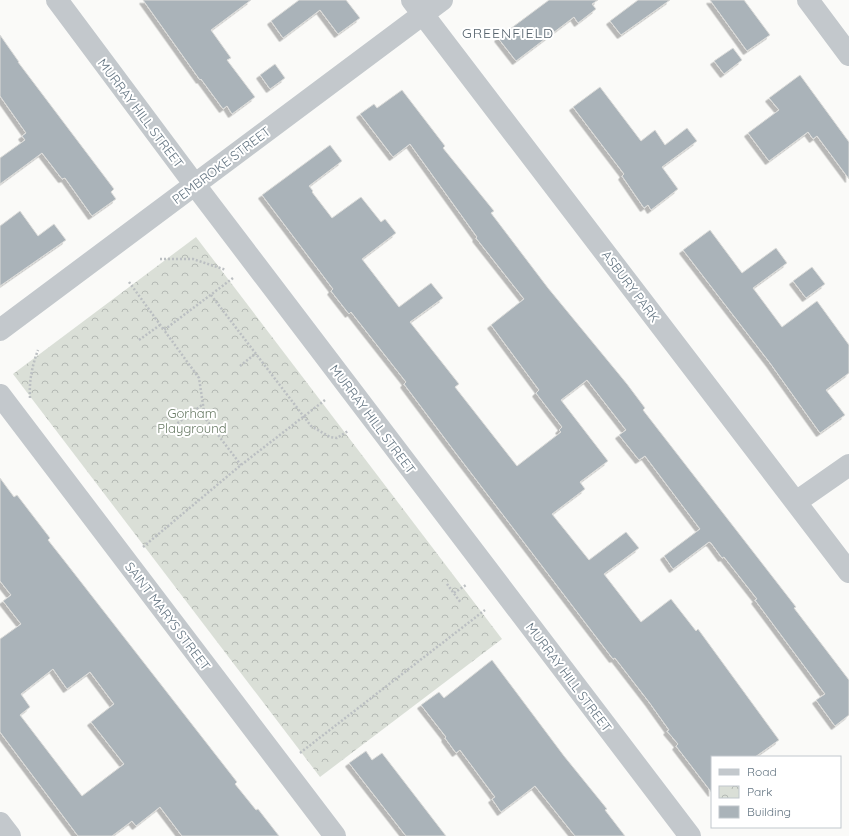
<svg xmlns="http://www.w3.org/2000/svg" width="849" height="836" font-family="Quicksand,sans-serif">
<defs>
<pattern id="park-crowns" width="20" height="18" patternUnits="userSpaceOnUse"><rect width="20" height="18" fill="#dadfd7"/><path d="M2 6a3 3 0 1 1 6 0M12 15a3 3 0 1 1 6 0" fill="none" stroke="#b4b9b4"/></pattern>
<filter id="shadow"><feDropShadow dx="-3.5" dy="3.5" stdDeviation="0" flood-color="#0004"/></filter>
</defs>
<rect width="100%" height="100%" fill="#fafaf8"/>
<path fill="url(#park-crowns)" d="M196 237 502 639 320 777 13 374Z"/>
<path fill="#aab3b9" stroke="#dcdcda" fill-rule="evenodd" filter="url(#shadow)" d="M143 0H251L211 30 231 58 227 60 255 97 232 114 227 106 223 109 201 79 200 80Z
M299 0H346L360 18 338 34 320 10 283 38 271 21Z
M549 0H598L592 4 596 9 578 23 574 17 516 61 498 38Z
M638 0H670L621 35 610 21Z
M710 0H744L770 35 747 51Z
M0 35 19 62H18L114 189 111 192 116 199 92 216 65 178 62 179 42 153 0 184V158L25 140 22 136 26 133 0 96Z
M733 48 742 60 724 74 714 61Z
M275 64 285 78 270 89 260 75Z
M800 75 849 142V179L817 136 813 139 808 132 769 161 748 133 779 110 769 98Z
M600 87 641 141 655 130 665 145 687 128 697 141 662 167 678 189 651 210 648 205 644 208 622 176 624 174 573 107Z
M402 90 445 146 443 148 494 211 491 213 548 288 627 384 645 408 643 410 796 607 794 608 849 680V715L835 726 816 700 825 694 755 600 757 599 724 557 722 558 711 543 709 542 673 569 664 556 700 529 645 456 639 460 619 435 626 430 587 380 561 400 608 461 580 482 585 489 552 514 589 560 626 532 639 548 604 574 641 622 671 599 696 631 698 629 779 740 755 757H712V793L676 746 678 744 667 731 669 730 649 702 615 658 613 659 452 448 404 384 406 382 351 312 349 314 331 291 333 289 262 195 330 145 342 161 309 186 313 191 312 192 332 218 361 197 381 222 385 219 396 233 362 259 399 307 431 283 443 298 410 322 459 384 455 387 517 466 561 432 559 430 562 427 536 393 539 390 491 325 524 299 476 238 477 237 410 144 393 157 360 114 374 104 377 108Z
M20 211 38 236 54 224 66 240 0 286V226Z
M710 230 742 273 776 248 787 263 753 288 782 327 817 301 849 345V373L826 390 845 415 820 433 770 363 683 250Z
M812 267 825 284 806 298 793 281Z
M0 478 14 497 17 495 50 538 48 540 63 559 237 782 235 784 256 810 258 809 279 836H182L160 807 136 826 132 821 112 836H78L0 732V639L21 624 3 601 11 595 0 581ZM53 669 67 689 90 672 114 704 91 722 124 764 82 796 20 715 30 707 21 694Z
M492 660 564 756 607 809 605 810 625 836H575L535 786 501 812 492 799 495 797 460 750 456 753 445 738 446 737 421 705 439 692 444 698Z
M366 751 372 760 382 753 446 836H406L349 763Z"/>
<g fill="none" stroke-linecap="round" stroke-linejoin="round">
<path stroke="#bbbfc2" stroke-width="2.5" stroke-dasharray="2 2" stroke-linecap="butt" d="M160 259H193L226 270
M233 278 164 330 199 378 205 418 241 465
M129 282 164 330
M211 295 311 426 330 437 337 438 348 431
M139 340 160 325
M240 366 255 354
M30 398C29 381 32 366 38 350
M171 428 202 405
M143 547 241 465 325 400
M447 584 461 603
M454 593 466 585
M300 753 485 610"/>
<path stroke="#c3c8cc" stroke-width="22" d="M57 0 195 185 690 836
M412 0 849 572
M808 0 849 55
M0 330 442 0
M0 395 335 836
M796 502 849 465
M0 823 10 836"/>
</g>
<g text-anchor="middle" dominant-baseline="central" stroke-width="4" stroke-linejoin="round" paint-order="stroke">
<g font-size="13" fill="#657683" stroke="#fff">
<text transform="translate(141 113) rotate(53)">MURRAY HILL STREET</text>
<text transform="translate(221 165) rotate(-37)">PEMBROKE STREET</text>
<text transform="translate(631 286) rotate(53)">ASBURY PARK</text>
<text transform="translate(373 419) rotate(53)">MURRAY HILL STREET</text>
<text transform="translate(168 616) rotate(53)">SAINT MARYS STREET</text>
<text transform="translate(569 677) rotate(53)">MURRAY HILL STREET</text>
</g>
<g font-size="13" fill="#687a64" stroke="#fff">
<text x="192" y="413">Gorham<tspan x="192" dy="15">Playground</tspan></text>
</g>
<g font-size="14" letter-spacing="1" fill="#57646e" stroke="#fff">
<text x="508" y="33">GREENFIELD</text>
</g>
</g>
<rect x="711" y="756" width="130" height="72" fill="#ffffff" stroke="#c1c8cd"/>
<rect x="719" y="769" width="20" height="6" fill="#c3c8cc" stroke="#c1c8cd"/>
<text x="747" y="776" font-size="12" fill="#657683">Road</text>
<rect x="719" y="786" width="20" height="12" fill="url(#park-crowns)" stroke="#c1c8cd"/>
<text x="747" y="796" font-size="12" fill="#657683">Park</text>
<rect x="719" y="806" width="20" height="12" fill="#aab3b9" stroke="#c1c8cd"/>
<text x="747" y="816" font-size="12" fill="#657683">Building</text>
</svg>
